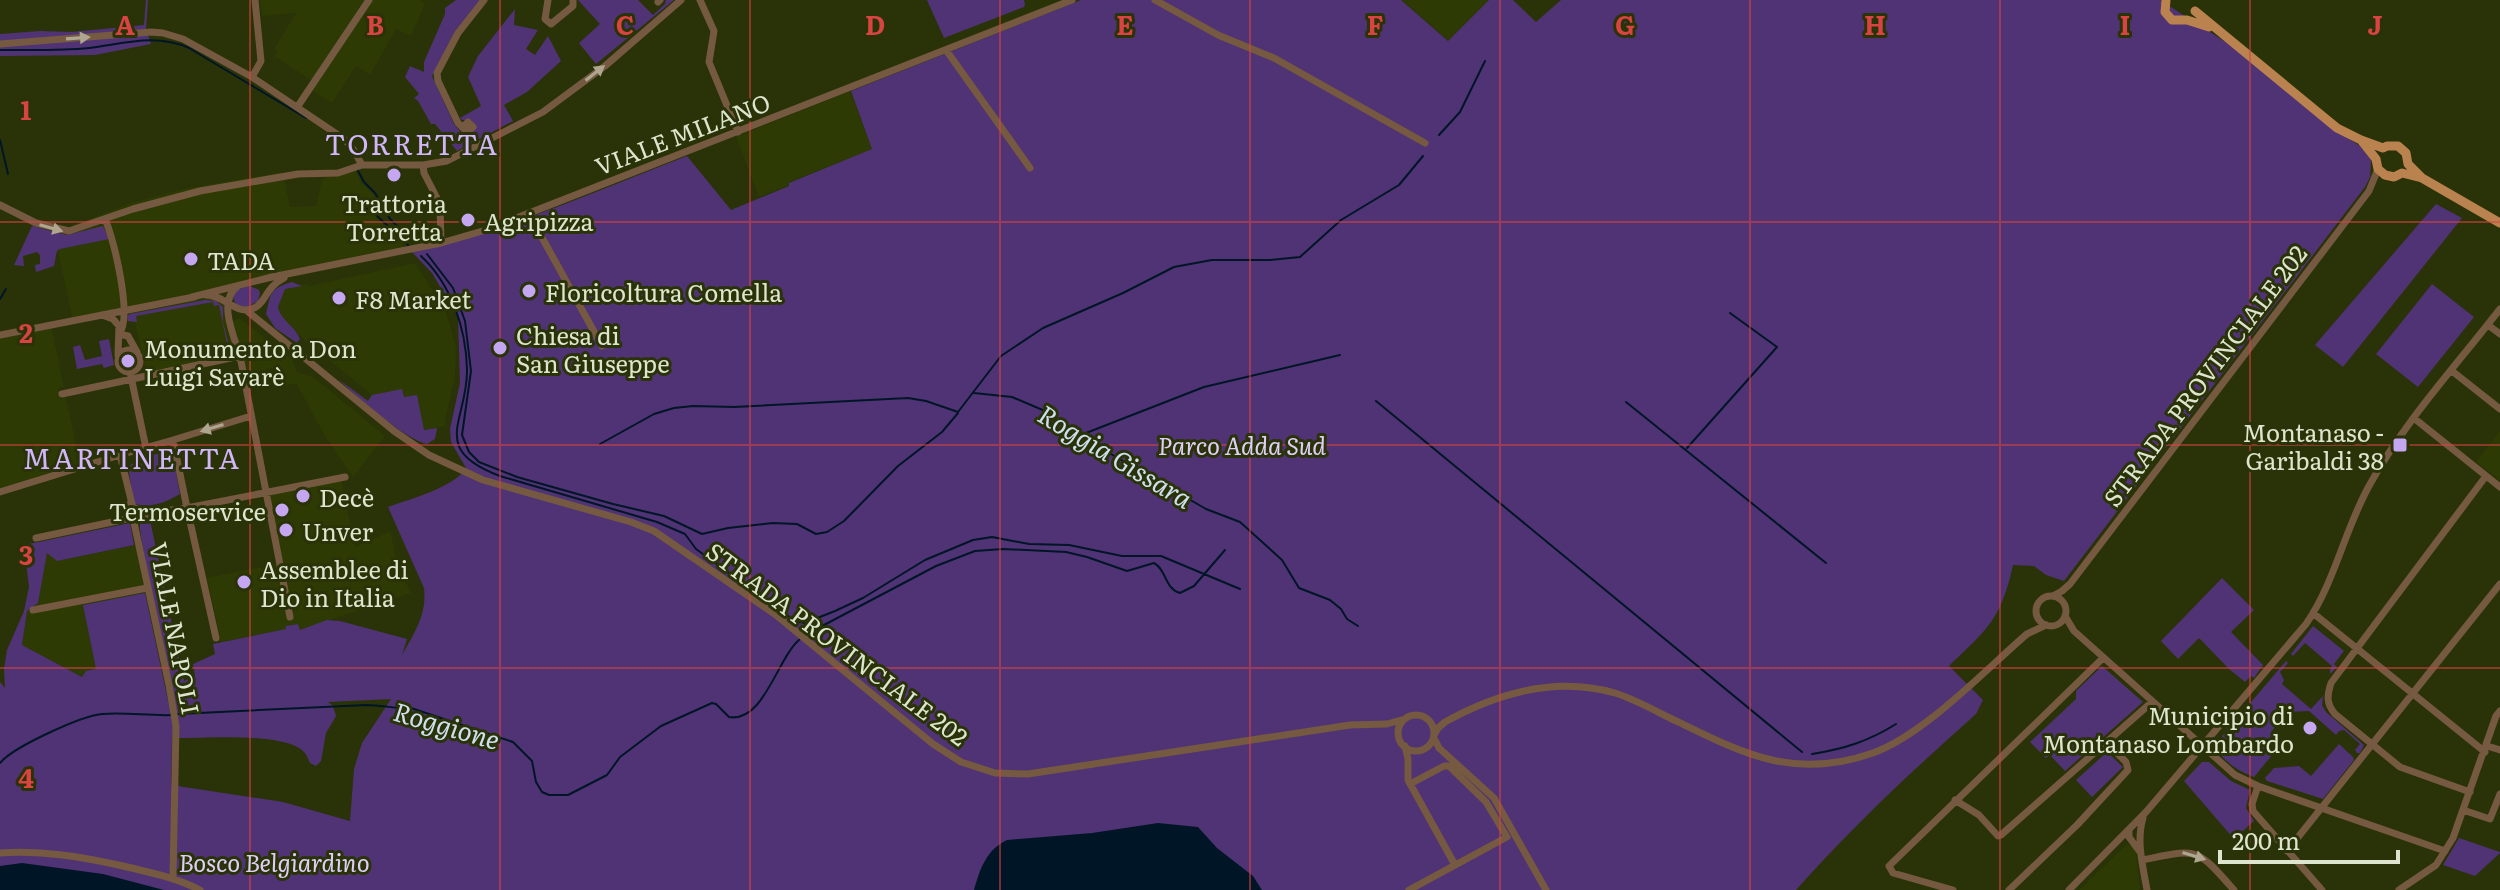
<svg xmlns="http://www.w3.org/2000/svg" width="2500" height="890" font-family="Literata,serif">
<rect width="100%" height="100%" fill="#293307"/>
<path fill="#2d3a04" d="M260 0H419L425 4 411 36 396 29 370 75 356 66 332 103 307 87 311 80 274 56 277 51 274 49 296 13 262 16Z
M1402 0H1489L1448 40Z
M850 91 872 149 789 182V185L759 197 736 137Z
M356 171 361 183 373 194 380 207 374 215 402 243 404 251 298 273 208 296 225 300 233 321 239 318 292 359 297 372 313 377 385 436 353 477 325 436 296 383 286 386 278 367 244 374 240 356 147 375 135 322H129L127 320 129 310 73 320 52 225 69 227 131 203 188 188 283 172 290 207 316 206 322 180 326 177Z
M415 263 445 309 456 347 455 376 445 421 446 426 424 430 403 398 402 390 372 395 300 336 283 319 278 307 285 289 307 284 309 286Z
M51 325 64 387 58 388 60 399 66 398 80 463 0 488V335Z
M2500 431V480L2476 462Z
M341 479 355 547 391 531 396 562 411 593 299 630 297 624 286 626V629L221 642 207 578 281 563 266 492Z
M142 544 152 592 83 605 96 669 82 677 22 645 27 611 38 603 47 552 57 561Z
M2126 845 2132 846 2136 853 2140 890H2079Z"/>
<path fill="#503374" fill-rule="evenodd" d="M146 0H148L146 29 151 44 95 55 0 56V34L40 31 72 32 144 25Z
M456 0H480L455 31 432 76 454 124 462 134H468L474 124 471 120H462L460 118 481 106 468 77 478 56 515 9 514 25 538 30 526 49 535 55 548 36 561 61 527 92 504 105 513 121 457 151 435 124H431L418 101 414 98 419 94 405 77 410 66 424 72V62L445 14V8Z
M578 0H638L653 15 665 4 666 0H674L596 64 579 43 600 24Z
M927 0H1024L1025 4 1024 7 944 38Z
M1081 0H1401L1448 41 1489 0H1513L1536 22 1561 0H2160L2238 50 2334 129 2360 146 2371 160 2370 177 2365 187 2064 581 2046 575 2034 566 2013 565C2001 619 1988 629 1949 666L1983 700 1976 714C1913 770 1852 827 1796 890H0V682L5 688 4 669 7 650 24 611 29 587 24 545 130 523 134 545 57 561 47 553 38 603 27 611 22 645 82 677 86 671 96 669 83 605 145 593 170 710 140 530V523L145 520H150L184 681 195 676 193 664 215 654 213 644 286 629V626L298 624 300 630 327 620 340 621 407 639 402 655C415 632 427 614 424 588L388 507C410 499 455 487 466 468L451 442 450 429 460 383 458 317 432 273 412 252C507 231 596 191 687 156L731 210 789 186V183L872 149 851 91ZM391 699 362 743 354 769 350 821 283 802 171 785 172 738C201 739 284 731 304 752 307 755 308 759 310 763L316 766 321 761 326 733 336 716 333 706 328 702Z
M2436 204 2462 218 2343 367 2315 345Z
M32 226 67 235 103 226 109 239 60 249 57 251 54 266 36 272 35 265 40 264V255L37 252 23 256 24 266 14 265Z
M292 282 302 286 285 289 278 307C282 322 295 326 300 339L297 343 275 328 266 314C271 295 268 289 292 282Z
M2432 284 2474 317 2418 387 2376 354Z
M250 286 259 290 260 294 258 301 247 307 236 305 233 297 238 289Z
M205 300 216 301 223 307V322L231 354H229L219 305 214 306 213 302 136 316 137 322 128 321 127 316 130 314Z
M109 339 114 365 104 368 102 364 77 369 73 347 80 345 85 360 102 356 99 341Z
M338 379 368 401 372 395 402 389 404 397 417 395 424 430 437 428 435 439 427 444C404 439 356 396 338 379Z
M170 453 173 457 180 494C164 503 153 508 134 504L128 467C139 457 155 453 170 453Z
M2222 578 2254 610 2231 632 2263 665 2254 678 2251 676 2245 682 2229 669 2199 638 2178 659 2161 641Z
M2313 626 2344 651 2334 664 2337 667 2330 674V669L2332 666 2305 643 2293 656 2291 654Z
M2286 661 2288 663 2280 672 2284 680 2282 684 2311 709 2323 696 2322 705 2326 712 2364 745 2360 753H2357L2355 750 2360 744 2344 730 2339 731 2336 735 2309 711 2288 712 2275 722 2276 726 2271 732 2273 754 2254 777C2240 772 2222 761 2216 747L2218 741Z
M2102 666 2143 702 2065 771 2050 755 2046 758 2030 742 2076 699V691Z
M2339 744 2353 757 2354 760 2323 799 2267 781 2265 778 2274 768 2299 766 2311 776Z
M2107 752 2123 767 2092 797 2076 780Z
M2202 762H2209L2231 781 2250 790 2246 808 2254 821 2234 839 2184 781Z
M2459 838 2500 852V853L2475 876 2443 865Z"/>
<path fill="#001627" d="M1158 823 1198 827 1217 848 1253 876 1262 890H974C980 869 986 850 1007 840L1092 833Z
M22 863 103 874 164 890H0V866Z"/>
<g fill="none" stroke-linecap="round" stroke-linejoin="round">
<path stroke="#001627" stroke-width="2" d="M0 50C29 50 60 51 89 48 123 44 155 33 189 48L306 118
M1439 135 1460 112 1485 61
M0 140 8 174
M358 171 364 182 375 193 390 219 412 241
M363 207 367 209
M375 214 408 245
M427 254 453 288 465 321 471 371 462 435 469 452 479 462 517 477 613 504 664 516 702 534 728 528 773 523 797 524 816 534 827 532 844 521 898 466 942 432 958 413
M421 256C451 284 466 328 467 369 468 421 428 449 500 476L657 522 685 534 696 549 795 621 805 623 835 611 863 598 925 560 973 540 992 537 1029 544 1069 545 1122 556H1161L1240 589
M0 299 6 289
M974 393 1012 397 1045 411 1111 454 1206 509 1240 522 1282 560 1299 588 1330 600 1341 609 1347 619 1358 626
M1376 401 1802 752
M1626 402 1826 563
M1086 433 1204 387 1340 355
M600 444 654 414 674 408 693 406 734 407 908 398 926 401 958 412 1001 356 1043 328 1123 293 1174 267 1212 260H1270L1300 257 1341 220 1399 185 1423 156
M1687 448 1777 347 1730 313
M805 635 936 566 975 551 1003 549 1066 552 1087 557 1127 571 1154 563C1167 570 1164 588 1180 593L1194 586 1225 550
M178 714 366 705C382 705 396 709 411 708L513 742 532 761 536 782 542 792 549 795H568L607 775 620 757 661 726 712 703 716 704 729 717C764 723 777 658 800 639
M1812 754C1844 749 1869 741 1896 724
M0 763C13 747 81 716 102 714 125 712 149 716 172 715"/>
<path stroke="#755941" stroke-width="7" d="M548 0 545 19 551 24 573 6V0
M700 0 714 31 709 62 738 132
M1155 0 1218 35 1274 58 1425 143
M658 2 660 0
M0 44 151 32 163 33 183 39 252 77 344 139 353 149 362 165
M946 50 1030 168
M252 77 261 61 255 0
M298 106 369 0
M463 127 468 122 473 127 467 132 458 123 438 81 437 73 458 33 484 0
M423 165 424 173 440 204 441 243
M0 205 36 223 69 231 133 209 200 191 298 174 338 173 362 165H423L447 161 543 112 605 66 681 0
M529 214 602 346
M105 219C114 239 133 318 119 334
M238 286C217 301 234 336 240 356L290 617
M206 295C226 295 237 318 256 307 267 300 265 288 284 278
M192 297 272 277 441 243 486 230 1072 0
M246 310 394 431 429 455 483 480 631 522 654 531 776 615 933 744 961 762 995 773 1028 774 1350 725 1387 724 1405 719
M102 315 113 319 119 326 118 355
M2488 325 2500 334
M119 334 128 336 137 352
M0 335 194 297
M118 361a11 11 0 1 1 22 0a11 11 0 1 1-22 0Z
M2452 371 2500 409
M130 372 146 448
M62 394 240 356
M2415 419 2500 487
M173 440 187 508 155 512 133 508 120 455Z
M173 440 251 416
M0 492 120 455
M130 504 169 685 176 726 173 877
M36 538 155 513
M2036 611a15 15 0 1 1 30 0a15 15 0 1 1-30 0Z
M2053 596 2062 591 2070 584 2369 191 2378 169
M33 610 147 588
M2313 613 2485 752
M2065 616 2074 631 2235 775 2258 786 2445 851
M216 638 187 508 345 477
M1398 733a18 18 0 1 1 36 0a18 18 0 1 1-36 0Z
M1434 735 1438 728 1445 722C1497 693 1555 676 1615 693 1634 699 1652 709 1670 718 1742 753 1792 781 1873 753 1924 735 1985 670 2027 634L2046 625
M1434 738 1439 748 1494 798 1546 890
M1405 746 1408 759V780L1455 865
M2487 746 2500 750
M2258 786 2252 804 2253 811 2322 890
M2470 792 2400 767 2335 714C2326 703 2327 696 2331 683L2486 476
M1955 800 1979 815 1998 836 2001 835 2152 702
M2463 810 2490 819 2500 794
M2143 818C2136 841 2143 867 2147 890
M2129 831V837L2140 852
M2287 851 2500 584
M0 853C43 850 82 857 123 866 151 873 175 877 200 890
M2142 860C2199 849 2195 846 2234 890
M1409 890 1507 837 1486 802 1449 766H1444L1410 784
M1953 890 1893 873 1889 866 2103 658
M2009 890 2077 825 2128 770 2126 762 2107 743
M2069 890 2146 812 2306 624C2335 582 2344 531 2369 486 2404 422 2456 366 2500 309
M2399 890 2436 865 2453 838 2496 716 2500 711"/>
<path stroke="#ba824e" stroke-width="9" d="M2166 0 2165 12 2172 20H2187L2209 27
M2195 11 2337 128 2361 140 2383 148 2387 146H2398L2406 153 2408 164 2422 178
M2361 140 2376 159 2378 169 2385 175 2394 177 2402 173 2422 178 2500 223"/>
</g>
<defs><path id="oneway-solid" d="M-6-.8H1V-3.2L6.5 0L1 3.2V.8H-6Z" transform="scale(2)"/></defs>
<g fill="#aea68f">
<use href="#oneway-solid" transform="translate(78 38) rotate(-4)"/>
<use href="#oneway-solid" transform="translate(595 73) rotate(-38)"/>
<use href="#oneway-solid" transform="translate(51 228) rotate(16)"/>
<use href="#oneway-solid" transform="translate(212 428) rotate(163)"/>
<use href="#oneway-solid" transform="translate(2194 856) rotate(17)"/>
</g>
<path fill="none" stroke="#d74441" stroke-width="2" stroke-opacity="0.55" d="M250 0V890M500 0V890M750 0V890M1000 0V890M1250 0V890M1500 0V890M1750 0V890M2000 0V890M2250 0V890M0 222H2500M0 445H2500M0 668H2500"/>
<g fill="#c5a7f1" stroke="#293307" stroke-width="3">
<circle cx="394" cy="175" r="8"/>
<circle cx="468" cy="220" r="8"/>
<circle cx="191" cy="259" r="8"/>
<circle cx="529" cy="291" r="8"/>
<circle cx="339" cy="298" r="8"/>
<circle cx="500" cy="348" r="8"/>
<circle cx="128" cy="361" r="8"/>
<rect x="2392" y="437" width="16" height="16" rx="4"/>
<circle cx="303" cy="496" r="8"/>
<circle cx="282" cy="510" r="8"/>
<circle cx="286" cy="530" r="8"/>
<circle cx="244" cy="582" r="8"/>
<circle cx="2310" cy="728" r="8"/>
</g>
<g text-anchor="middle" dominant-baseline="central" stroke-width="6" stroke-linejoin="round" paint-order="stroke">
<g font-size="24" fill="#dde5ce" stroke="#293307">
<text transform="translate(682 133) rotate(-21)">VIALE MILANO</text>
<text transform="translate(2204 375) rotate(-53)">STRADA PROVINCIALE 202</text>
<text transform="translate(176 628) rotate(79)">VIALE NAPOLI</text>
<text transform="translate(838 643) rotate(37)">STRADA PROVINCIALE 202</text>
</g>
<g font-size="24" fill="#dde5ce" stroke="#293307" text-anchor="start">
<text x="394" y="202" text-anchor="middle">Trattoria<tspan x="394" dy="28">Torretta</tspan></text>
<text x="484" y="220">Agripizza</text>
<text x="207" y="259">TADA</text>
<text x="545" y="291">Floricoltura Comella</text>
<text x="355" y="298">F8 Market</text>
<text x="516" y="334">Chiesa di<tspan x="516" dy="28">San Giuseppe</tspan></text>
<text x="144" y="347">Monumento a Don<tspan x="144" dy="28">Luigi Savarè</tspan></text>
<text x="2384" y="431" text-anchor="end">Montanaso -<tspan x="2384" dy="28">Garibaldi 38</tspan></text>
<text x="319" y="496">Decè</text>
<text x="266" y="510" text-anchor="end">Termoservice</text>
<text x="302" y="530">Unver</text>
<text x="260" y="568">Assemblee di<tspan x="260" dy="28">Dio in Italia</tspan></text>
<text x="2294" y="714" text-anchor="end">Municipio di<tspan x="2294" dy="28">Montanaso Lombardo</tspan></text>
</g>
<g font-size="24" font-style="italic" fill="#dfcff8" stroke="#293307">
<text x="1242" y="444">Parco Adda Sud</text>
<text x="274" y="861">Bosco Belgiardino</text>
</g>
<g font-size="26" font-style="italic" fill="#cee0f0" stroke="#293307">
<text transform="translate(1116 455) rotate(31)">Roggia Gissara</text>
<text transform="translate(447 724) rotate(16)">Roggione</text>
</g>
<g font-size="28" letter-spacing="2" fill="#d2b6fc" stroke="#293307">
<text x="412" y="143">TORRETTA</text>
<text x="132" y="457">MARTINETTA</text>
</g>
</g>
<g font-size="26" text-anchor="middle" font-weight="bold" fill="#d74441" stroke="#293307" stroke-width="6" stroke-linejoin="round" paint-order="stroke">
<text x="125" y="35">A</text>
<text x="375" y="35">B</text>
<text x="625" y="35">C</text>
<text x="875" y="35">D</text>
<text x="1125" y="35">E</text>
<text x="1375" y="35">F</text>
<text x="1625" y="35">G</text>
<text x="1875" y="35">H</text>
<text x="2125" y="35">I</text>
<text x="2375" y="35">J</text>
<text x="26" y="120">1</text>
<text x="26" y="343">2</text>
<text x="26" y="565">3</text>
<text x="26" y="788">4</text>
</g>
<path d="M2220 850v12h178v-12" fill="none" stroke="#dde5ce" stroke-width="4"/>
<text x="2232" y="850" font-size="24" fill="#dde5ce" stroke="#293307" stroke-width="6" paint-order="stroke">200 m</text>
</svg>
